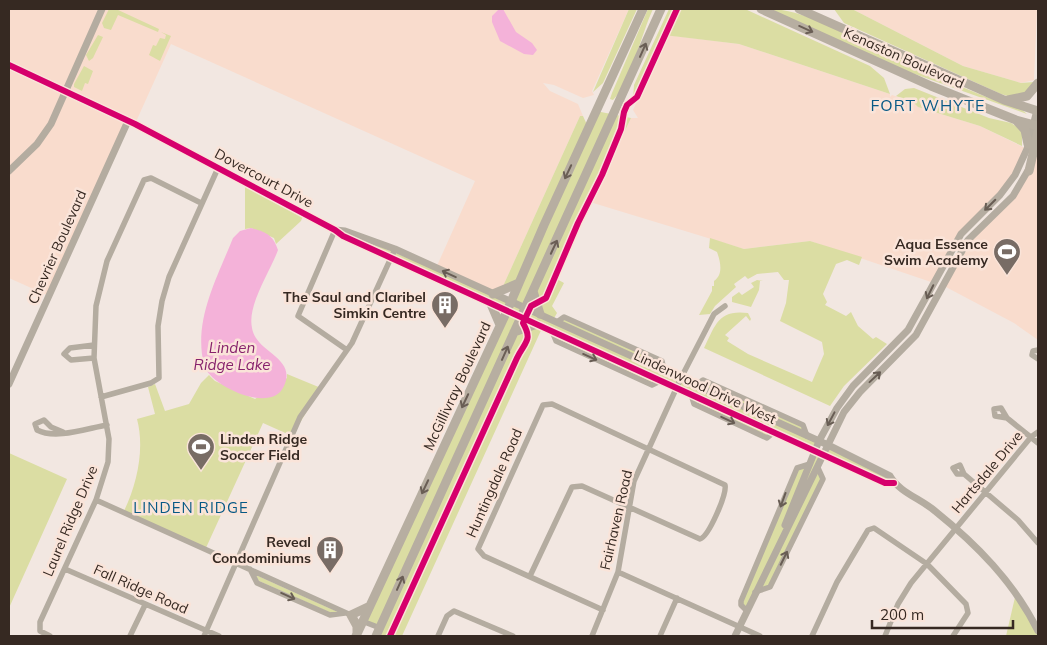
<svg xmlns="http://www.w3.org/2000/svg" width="1047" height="645" font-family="Mulish,sans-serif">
<rect width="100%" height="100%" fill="#f2e7e1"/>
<path fill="#f9dccd" d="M9 9H629L592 91 594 95 583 98 554 85 543 83 550 91 578 104 583 116H580L504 284 506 289 493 294 436 268 475 181 171 44 135 124 128 121 49 296 9 278Z
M852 9H1037L1034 80 1021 83 963 66Z
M667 35 739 44 890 94V97L892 95 913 102 918 107 980 126 1027 149 1011 181 961 234 934 283 810 241 744 249 590 202 631 118H638L633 110Z
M1037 152H1038V340L1014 323 944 286 968 240 1013 196Z"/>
<path fill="#dbdda3" d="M109 9H116L159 29 158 32 118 15 111 30 104 28 102 23Z
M629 9H637L603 83 593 92Z
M648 9H653C642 32 630 84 613 100L610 99 612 93Z
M669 9H745L870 66 884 78 890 94 739 44 664 35 633 100 634 85Z
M769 9C803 9 839 32 869 45 919 68 968 92 1021 109L1027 114 909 72Z
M834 9H852L963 66 1021 83 1034 82 1027 92 1011 97 1001 94 844 23Z
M161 32 171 36 160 61 149 55 153 45 156 46 160 38 165 39 166 35Z
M98 35 103 37 93 58 89 61 86 55Z
M84 66 93 71 88 84 85 83 82 91 74 87V84Z
M914 88 989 118 1011 123 1022 130V146L980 126 918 107 913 102 896 96 905 89Z
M596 111 631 118 555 278 564 283 552 306 557 313 553 320 561 318 662 361 664 370 696 385 699 381 803 425 807 436 819 441 816 450 824 455 828 445 890 476 894 483 824 455 818 468 823 479 770 587 755 592 746 610 741 605 797 468 810 463 815 451 775 432 767 438 694 404 691 394 662 380 652 385 556 341 552 331 543 326 402 636H376L379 628 363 621 507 311 391 258 340 230 511 301 519 283 506 289 504 284 580 116H583L588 127Z
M245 182 304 213 301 221 276 244 274 238 251 228 245 229Z
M710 238 744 249 810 241 862 257 859 265 847 260 836 264 823 294 827 302 825 305 846 316 851 312 858 326 873 339 876 337 887 344 844 386 830 406 704 348C715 326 718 309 748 313L751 319 750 321 746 316 725 335 729 338 727 341 748 354 812 382 824 354 822 342 780 321 786 303 789 280H784L778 272 757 274 748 279 745 276 734 284 736 287 715 306 710 314 699 315 712 291V286H714V281C723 275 721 263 717 252L709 248Z
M757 280 763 281H760L759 290 751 307 732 302V297L739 292 742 295 754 287 751 283Z
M287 374 321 388 292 436 263 423 205 550 123 513C137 485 145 449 137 419L155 414 148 387 155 384 165 411 189 404 201 383 209 375 215 381 255 399 287 378Z
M9 453 67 479 9 608V452Z
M256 575 338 612 331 613 259 581Z
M1016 593 1038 631V636H1006Z"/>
<path fill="#f4b2d9" d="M499 9H503L516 32 532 43 537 50 533 55 524 54 500 41 492 22V16Z
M251 228C266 232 273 235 278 250 270 272 247 305 252 328 256 353 297 357 284 386 271 416 208 384 204 365 193 321 217 278 233 238L240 231Z"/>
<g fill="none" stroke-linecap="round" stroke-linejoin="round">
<path stroke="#b4aca0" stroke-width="5.5" d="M9 65 66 92
M335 230 298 316 347 350
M557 322 564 317 662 361 664 370
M552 331 556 341 652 385 662 380
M94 345 70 348 64 354 71 360 94 358
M1038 350 1033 351 1032 355 1038 359
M696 385 703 380 803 425 807 436
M691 394 694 404 767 438 774 432
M101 397 151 383 159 378 158 326 162 301 169 277 218 168
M1007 418 995 416 994 409 1001 408 1007 418 1038 443
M63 432 51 427 44 420 35 424 37 430C56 440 88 428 107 425
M964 474H957L953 468 960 465 964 474 1018 520 1038 543
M96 500 353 616
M65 569 219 636
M250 569 257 583 330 615 345 613
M618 572 760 636
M530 576 572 487 582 486 700 539C709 536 727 494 725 485L552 404 543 405 478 549 484 556 603 610
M755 592 770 587 823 479 818 468
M746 610 741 605V601L797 468 810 464
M362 621 380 628
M50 636 40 631V622L96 500 108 462 109 439 94 358 96 306 107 261 144 180 151 178 201 203
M130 636 145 605
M204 636 300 417 352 343 395 249
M438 636 447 616 454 611 513 636
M592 636 618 572 634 481 681 378 714 314 725 306
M660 636 677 598
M812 636 837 582 868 530 874 528 927 564 966 604 968 613 953 636
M885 636 898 604 911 583 1031 437 1038 432"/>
<path stroke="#b4aca0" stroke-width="7" d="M66 92 135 124 335 230 343 236 885 483H894
M9 171 37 144 51 124 102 9
M335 230 345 231 395 249 828 445 890 476C899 492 921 499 935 511 976 544 1014 582 1038 631
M9 384 128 121
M785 525 819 441 837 408 853 386 908 330 961 234 1000 195 1015 175 1027 149 1037 110
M735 636 844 412 860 392 916 335 968 240 1013 196 1030 167"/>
<path stroke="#b7aea1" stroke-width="9" d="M761 9 931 86 1016 120 1038 126
M799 9 1004 100 1038 111
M1008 100 1027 96 1038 83
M1016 120 1025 130 1028 144
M1029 171 1038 132
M533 291 540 314
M493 294 519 283
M491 304 500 325
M514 332 537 324
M357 633V626L351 615 370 606
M356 636 507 311 544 225 643 9
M376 636 661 9"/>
<defs>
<path id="cycleway" d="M9 65 135 124 335 230 343 236 885 483H894
M390 636 517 358C525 341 533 341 523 323L531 306 546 298 578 223 602 175 621 129 624 112 627 105 637 97 677 9"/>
</defs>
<use href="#cycleway" stroke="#fae4d9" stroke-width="9"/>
<use href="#cycleway" stroke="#d6006c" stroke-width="6"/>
</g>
<defs><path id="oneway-shaft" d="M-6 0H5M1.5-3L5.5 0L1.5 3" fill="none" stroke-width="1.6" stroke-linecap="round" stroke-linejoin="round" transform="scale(1.25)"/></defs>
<g stroke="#6a5e55">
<use href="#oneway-shaft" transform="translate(806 29) rotate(24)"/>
<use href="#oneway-shaft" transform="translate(643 50) rotate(-66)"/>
<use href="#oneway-shaft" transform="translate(568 172) rotate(115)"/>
<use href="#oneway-shaft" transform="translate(554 247) rotate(-65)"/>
<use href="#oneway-shaft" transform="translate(505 353) rotate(-66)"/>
<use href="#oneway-shaft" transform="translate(465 401) rotate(115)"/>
<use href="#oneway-shaft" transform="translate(425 487) rotate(115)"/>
<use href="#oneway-shaft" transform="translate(400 583) rotate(-66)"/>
</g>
<g stroke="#685d54">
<use href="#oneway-shaft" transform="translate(990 205) rotate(135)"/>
<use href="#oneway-shaft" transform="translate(449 274) rotate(-155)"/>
<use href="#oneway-shaft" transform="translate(930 292) rotate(116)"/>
<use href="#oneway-shaft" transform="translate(590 357) rotate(24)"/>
<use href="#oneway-shaft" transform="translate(875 377) rotate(-43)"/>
<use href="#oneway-shaft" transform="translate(831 419) rotate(118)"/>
<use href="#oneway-shaft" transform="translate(728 420) rotate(25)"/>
<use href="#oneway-shaft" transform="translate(783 500) rotate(110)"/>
<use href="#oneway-shaft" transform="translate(784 558) rotate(-64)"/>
<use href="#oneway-shaft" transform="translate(288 596) rotate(24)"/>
</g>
<defs>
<symbol id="stadium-pin" viewBox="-11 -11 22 30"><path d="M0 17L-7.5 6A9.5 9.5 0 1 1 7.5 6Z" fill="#786c65" stroke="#fae4d9"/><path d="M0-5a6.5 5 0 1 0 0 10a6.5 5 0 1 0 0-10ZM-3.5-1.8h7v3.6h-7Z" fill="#fff"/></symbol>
<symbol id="building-pin" viewBox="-11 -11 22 30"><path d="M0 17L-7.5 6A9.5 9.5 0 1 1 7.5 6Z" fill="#786c65" stroke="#fae4d9"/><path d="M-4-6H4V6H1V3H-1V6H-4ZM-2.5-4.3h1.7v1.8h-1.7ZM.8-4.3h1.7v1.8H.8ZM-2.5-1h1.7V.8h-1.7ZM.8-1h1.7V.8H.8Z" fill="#fff"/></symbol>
</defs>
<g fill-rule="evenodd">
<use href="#stadium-pin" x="991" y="236" width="32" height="43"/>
<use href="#building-pin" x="429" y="289" width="32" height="43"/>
<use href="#stadium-pin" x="185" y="431" width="32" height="43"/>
<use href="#building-pin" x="314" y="534" width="32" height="43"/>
</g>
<g text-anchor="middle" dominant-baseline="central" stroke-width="5" stroke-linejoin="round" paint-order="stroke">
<g font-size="14" fill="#362922" stroke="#fae4d9">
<text transform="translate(904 58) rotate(24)">Kenaston Boulevard</text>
<text transform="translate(264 178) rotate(28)">Dovercourt Drive</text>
<text transform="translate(57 247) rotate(-66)">Chevrier Boulevard</text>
<text transform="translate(457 386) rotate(-65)">McGillivray Boulevard</text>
<text transform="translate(705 387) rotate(25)">Lindenwood Drive West</text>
<text transform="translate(987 472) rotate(-50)">Hartsdale Drive</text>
<text transform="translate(494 483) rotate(-66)">Huntingdale Road</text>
<text transform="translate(616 520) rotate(-77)">Fairhaven Road</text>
<text transform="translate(70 521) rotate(-67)">Laurel Ridge Drive</text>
<text transform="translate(141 589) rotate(24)">Fall Ridge Road</text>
</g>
<g font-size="14" font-weight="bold" fill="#362922" stroke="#fae4d9" text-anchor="end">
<text x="988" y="244">Aqua Essence<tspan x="988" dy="16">Swim Academy</tspan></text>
<text x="426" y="297">The Saul and Claribel<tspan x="426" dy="16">Simkin Centre</tspan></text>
<text x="220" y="439" text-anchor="start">Linden Ridge<tspan x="220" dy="16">Soccer Field</tspan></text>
<text x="311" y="542">Reveal<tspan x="311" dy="16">Condominiums</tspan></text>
</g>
<g font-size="15" font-style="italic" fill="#87226c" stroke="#fae4d9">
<text x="232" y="347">Linden<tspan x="232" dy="17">Ridge Lake</tspan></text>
</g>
<g font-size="15" letter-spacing="1" fill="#075985" stroke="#fae4d9">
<text x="191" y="507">LINDEN RIDGE</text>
</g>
<g font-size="16" letter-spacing="1" fill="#075985" stroke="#fae4d9">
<text x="928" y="105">FORT WHYTE</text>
</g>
</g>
<rect width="1047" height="645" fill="none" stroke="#362922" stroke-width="20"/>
<path d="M872 620v8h141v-8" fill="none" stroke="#362922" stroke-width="2.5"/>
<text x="880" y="620" font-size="15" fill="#362922" stroke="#fae4d9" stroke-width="4" paint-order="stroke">200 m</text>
</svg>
